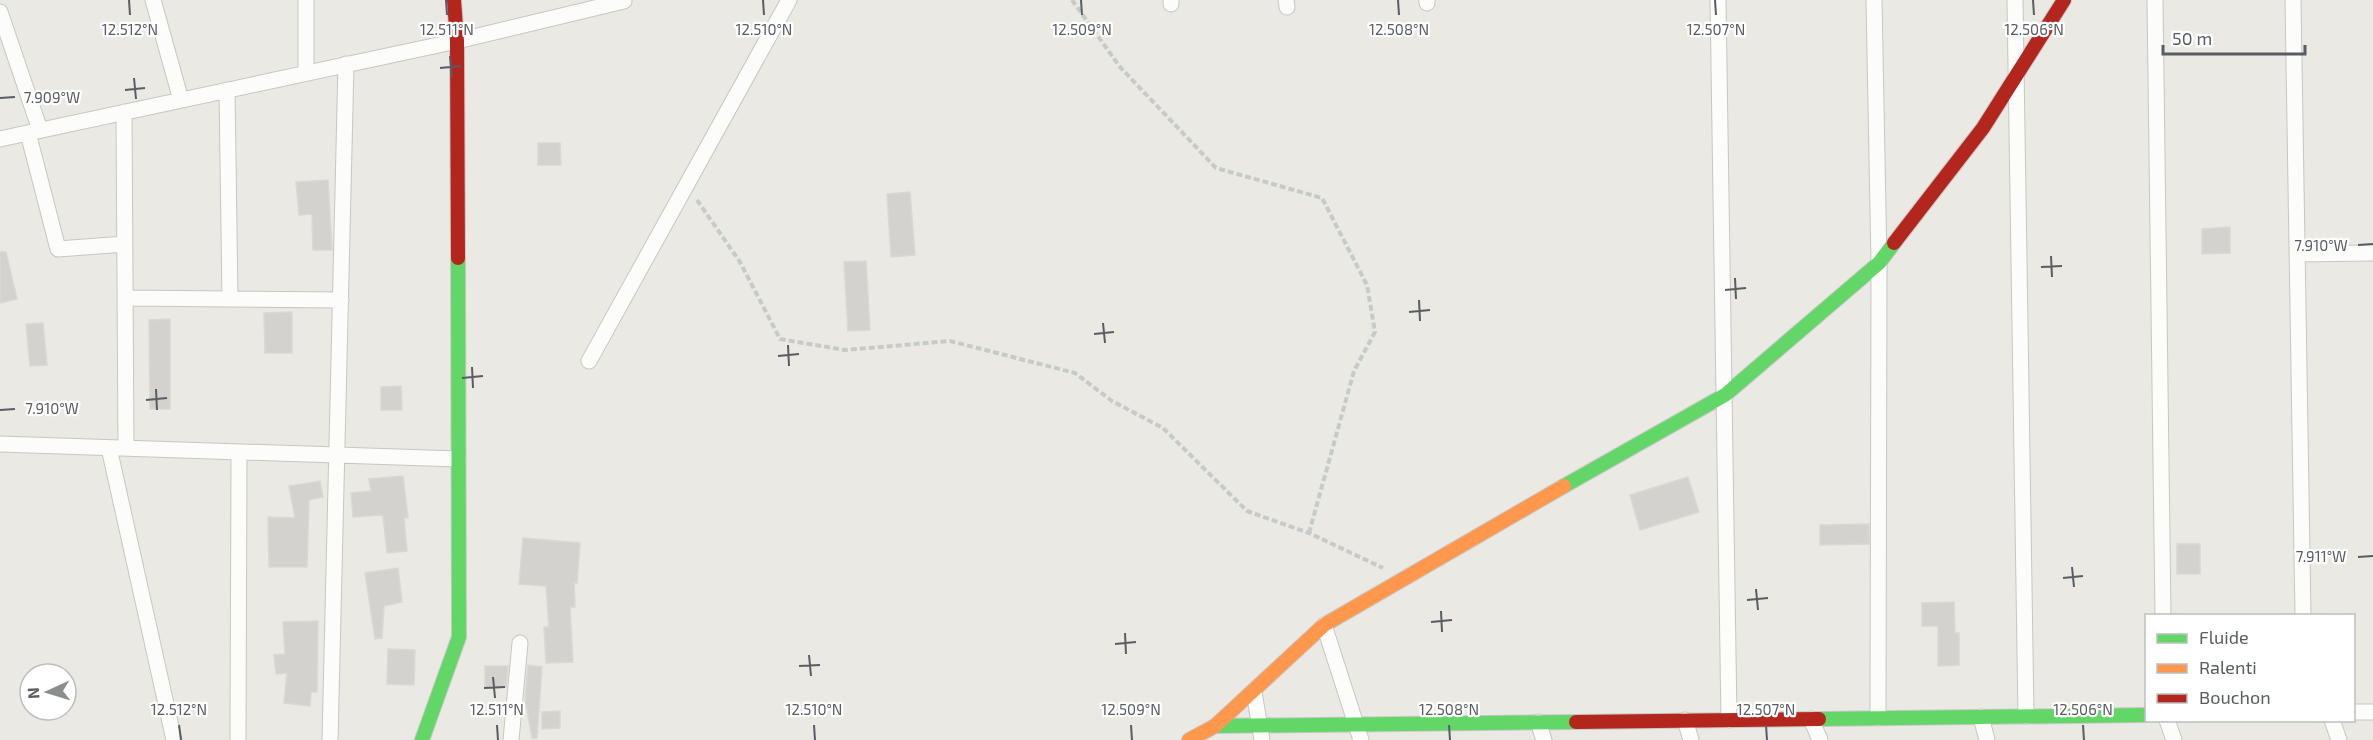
<svg xmlns="http://www.w3.org/2000/svg" width="2373" height="740" font-family="'Exo 2',sans-serif">
<rect width="100%" height="100%" fill="#eae9e3"/>
<path fill="#d3d2ce" stroke="#dad8d2" stroke-width="1.5" d="M538 143H560L561 165H538Z
M328 180 332 250H313L312 214 299 215 296 182Z
M910 192 915 255 891 257 887 194Z
M2230 227V253L2202 254V229Z
M0 252H6L17 299 0 303Z
M866 261 870 330 848 331 844 262Z
M292 312V353H265L264 313Z
M170 319V409H150L149 320Z
M43 323 47 365 30 366 26 324Z
M401 386 402 410H381V387Z
M403 476 408 518H404L407 551 387 553 383 515 353 517 351 493 371 491 369 479Z
M1688 477 1699 512 1640 530 1630 495Z
M320 481 323 497 309 500 307 567H269L268 517 295 518 289 486Z
M1869 524V544L1820 545V525Z
M523 538 580 543 577 583H574L575 607H570L573 662 546 663 544 627H549L546 586 519 584Z
M2177 544H2200V574H2177Z
M398 568 402 602 384 606 382 638 375 639 365 573Z
M1954 602 1955 633H1959V665L1938 666V626H1922V603Z
M318 621 317 692H311L310 706 284 703 287 673 276 674 274 655 285 654 283 622Z
M388 649 415 650 414 685 387 684Z
M528 665 542 667 537 738H532L525 699Z
M485 666H508L506 687H485Z
M560 711V728L542 729V712Z"/>
<g fill="none" stroke-linecap="round" stroke-linejoin="round">
<defs>
<path id="street" d="M153 0 181 100
M1171 0V4
M1286 0 1287 7
M1427 0V3
M1718 0 1729 720
M1874 0 1879 263 1878 718
M2015 0 2026 716
M2155 0 2163 616
M2293 0 2303 616
M0 12 40 130
M306 73V0
M227 90 230 299
M124 112 126 448
M28 133 58 249 125 244
M0 139 457 41 624 1
M2297 254 2373 253
M125 298 341 300
M589 361 789 0
M0 444 458 459
M109 448 174 740
M1324 625 1361 740
M1254 692 1262 740
M2354 712H2373
M1981 717 1987 740
M1811 719 1820 740
M1685 720 1691 740
M2167 720 2174 740
M2332 720 2339 740
M1538 722 1544 740
M238 740 239 452
M330 740 346 64
M511 740 520 643"/>
<path id="fast" d="M1564 486 1725 395 1879 263 1894 243
M1819 719 2146 715
M1215 726 1576 722
M422 740 459 637 458 258"/>
<path id="slow" d="M1189 740 1215 726 1324 625 1564 486"/>
<path id="jam" d="M454 0 457 41 458 258
M1894 243 1983 128 2064 0
M1576 722 1819 719"/>
</defs>
<use href="#street" stroke="#c6c7c5" stroke-width="17"/>
<use href="#fast" stroke="#c8c8c8" stroke-width="16"/>
<use href="#slow" stroke="#c8c8c8" stroke-width="16"/>
<use href="#jam" stroke="#c8c8c8" stroke-width="16"/>
<path stroke="#c6cbc9" stroke-width="4" stroke-dasharray="6 3" stroke-linecap="butt" d="M1072 0 1120 67 1216 168 1322 198 1367 285 1375 332 1354 371 1309 533
M697 200 740 262 780 339 845 350 950 341 1075 373 1112 401 1163 428 1247 511 1309 533 1383 568"/>
<use href="#street" stroke="#fcfcfb" stroke-width="15"/>
<use href="#fast" stroke="#63d668" stroke-width="14"/>
<use href="#slow" stroke="#ff974d" stroke-width="14"/>
<use href="#jam" stroke="#b3261e" stroke-width="14"/>
</g>
<path fill="none" stroke="#595c62" stroke-width="2" d="M129 0 130 15M446 0 447 15M763 0 764 15M1081 0 1082 15M1398 0 1399 15M1715 0 1716 15M2033 0 2034 15M450 56 452 77M440 68 461 66M134 78 136 99M125 90 145 88M0 98 15 97M2358 245 2373 244M2051 256 2052 277M2041 267 2062 266M1735 278 1736 299M1725 290 1746 288M1419 300 1420 321M1409 312 1430 310M1103 323 1105 343M1094 334 1114 332M788 345 789 366M778 356 799 354M472 367 473 388M462 378 483 376M156 389 157 410M146 400 167 398M0 410 15 409M2358 557 2373 556M2072 567 2074 587M2063 578 2083 576M1756 589 1758 610M1747 600 1768 598M1441 611 1442 632M1431 622 1452 620M1125 633 1126 654M1115 644 1136 642M809 655 811 676M799 666 820 665M493 677 495 698M484 688 505 687M179 725 181 740M497 725 498 740M814 725 815 740M1131 725 1132 740M1449 725 1450 740M1766 725 1767 740M2083 725 2084 740"/>
<g font-size="15" text-anchor="middle" fill="#595c62" stroke="#fff" stroke-width="4.5" stroke-linejoin="round" paint-order="stroke">
<text x="130" y="35">12.512°N</text>
<text x="447" y="35">12.511°N</text>
<text x="764" y="35">12.510°N</text>
<text x="1082" y="35">12.509°N</text>
<text x="1399" y="35">12.508°N</text>
<text x="1716" y="35">12.507°N</text>
<text x="2034" y="35">12.506°N</text>
<text x="52" y="103">7.909°W</text>
<text x="2321" y="251">7.910°W</text>
<text x="52" y="414">7.910°W</text>
<text x="2321" y="562">7.911°W</text>
<text x="179" y="715">12.512°N</text>
<text x="497" y="715">12.511°N</text>
<text x="814" y="715">12.510°N</text>
<text x="1131" y="715">12.509°N</text>
<text x="1449" y="715">12.508°N</text>
<text x="1766" y="715">12.507°N</text>
<text x="2083" y="715">12.506°N</text>
</g>
<rect x="2145" y="614" width="210" height="108" fill="#ffffff" stroke="#bdbec0" stroke-width="1.5"/>
<rect x="2157" y="634" width="30" height="9" fill="#63d668" stroke="#bdbec0" stroke-width="1.5"/>
<text x="2199" y="644" font-size="18" fill="#595c62">Fluide</text>
<rect x="2157" y="664" width="30" height="9" fill="#ff974d" stroke="#bdbec0" stroke-width="1.5"/>
<text x="2199" y="674" font-size="18" fill="#595c62">Ralenti</text>
<rect x="2157" y="694" width="30" height="9" fill="#b3261e" stroke="#bdbec0" stroke-width="1.5"/>
<text x="2199" y="704" font-size="18" fill="#595c62">Bouchon</text>
<g transform="translate(48 692) rotate(266)"><circle r="28" fill="#ffffff" stroke="#bdbec0" stroke-width="1.5"/>
<path d="M0-4.5L10 22L0 15L-10 22Z" fill="#8c8d8f"/>
<text y="-9" font-size="16" font-weight="bold" text-anchor="middle" fill="#595c62">N</text>
</g>
<path d="M2163 45v9h142v-9" fill="none" stroke="#595c62" stroke-width="3"/>
<text x="2172" y="45" font-size="18" fill="#595c62" stroke="#ffffff" stroke-width="4.5" paint-order="stroke">50 m</text>
</svg>
